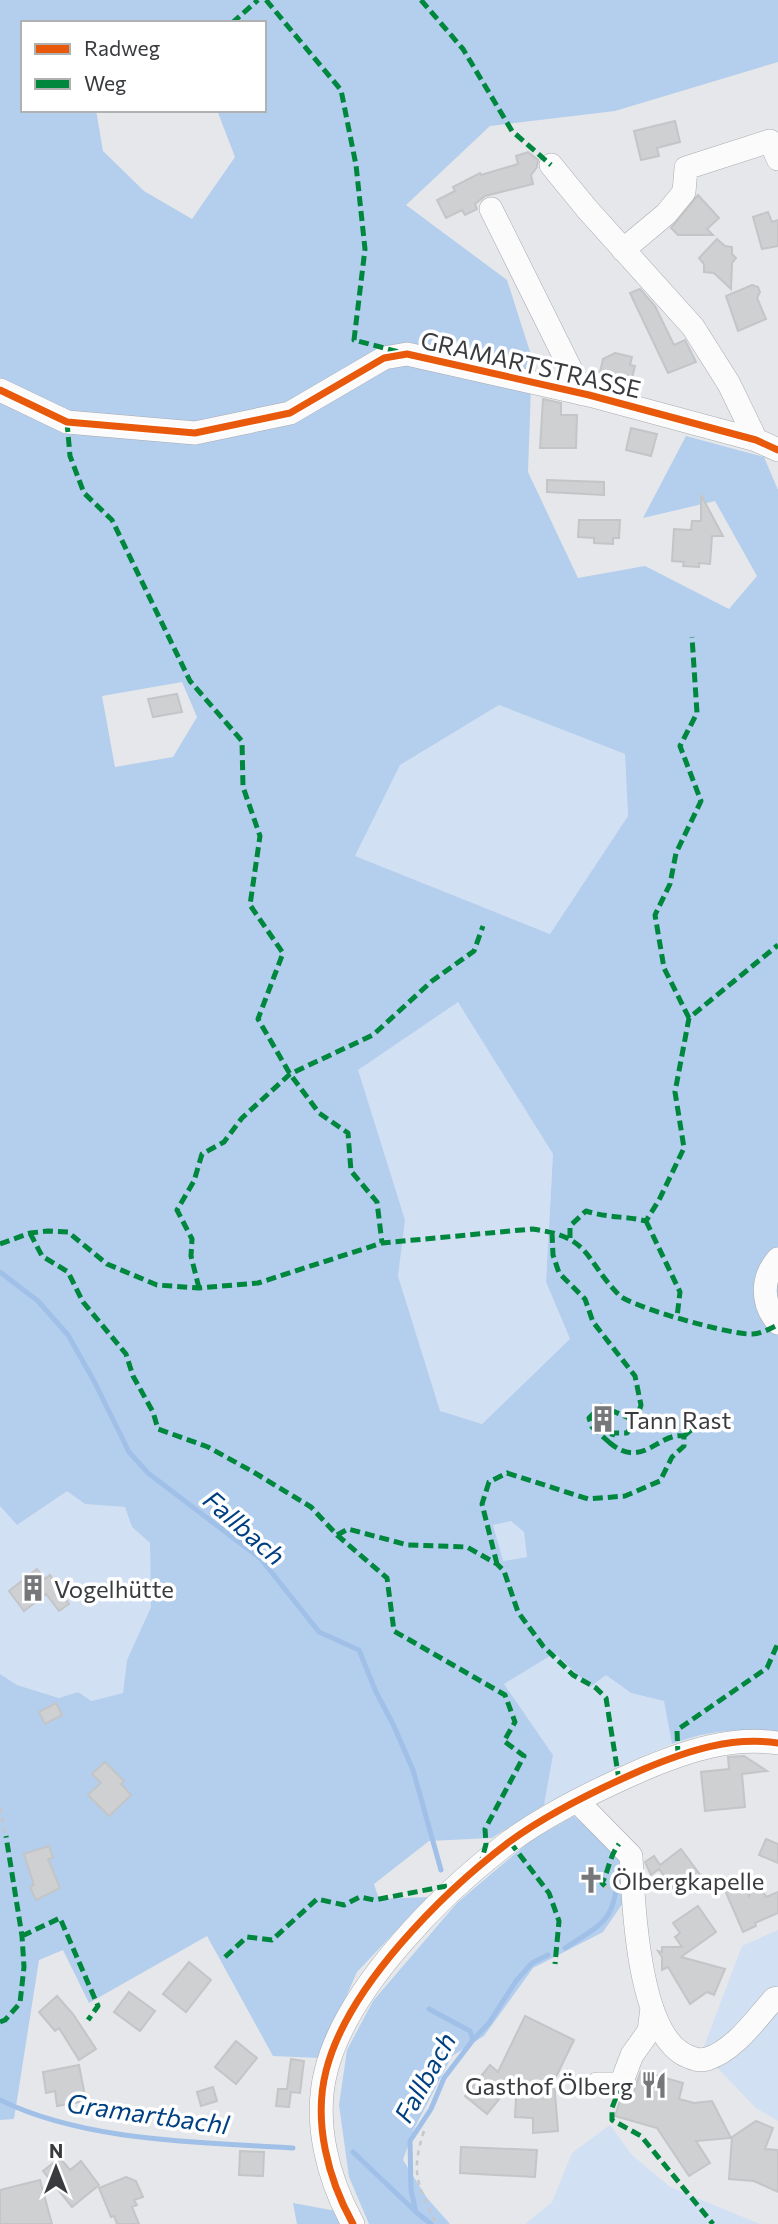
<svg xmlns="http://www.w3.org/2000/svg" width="778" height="2224" font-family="Commissioner,sans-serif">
<rect width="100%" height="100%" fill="#e5e7ea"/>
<path fill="#d1e0f3" d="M499 705 625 754 628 816 550 934 355 856 400 765Z
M458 1001 553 1154 546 1282 570 1340 482 1424 440 1412 398 1276 405 1220 357 1069Z
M68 1490 85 1504 125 1507 132 1527 150 1543 151 1607 127 1660 123 1693 90 1701 78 1692 60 1698 17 1685 0 1674V1506L17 1525Z
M511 1521 524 1532 527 1557 502 1561 493 1524Z
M555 1653 590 1687 606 1675 631 1693 665 1701 672 1744 629 1762 544 1805 553 1755 504 1684Z
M778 1930V2121L756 2108 702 2052 742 1946Z
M610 2125 632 2155 670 2187 760 2224H525L552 2202 572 2153Z"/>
<path fill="#b4ceee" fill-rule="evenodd" d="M0 0H778V62L615 111 490 126 406 205 507 280 532 358 528 472 578 578 645 566 729 609 757 576 715 501 643 518 686 436 764 457 778 490V1732C738 1728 709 1730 672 1744L664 1701 631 1693 606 1675 590 1687 555 1653 504 1684 553 1755 544 1805 492 1838 429 1841 374 1884 379 1899 428 1897 357 1972 319 2058 273 2056 207 1936 89 2003 63 1950 39 1960 14 2119 0 2120V1674L17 1685 59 1698 78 1692 91 1701 123 1693 127 1660 151 1607 150 1543 132 1527 125 1507 85 1504 67 1491 17 1525 0 1506ZM23 23H264V110H217L235 157 192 219 144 191 103 151 96 110H23ZM182 682 197 717 173 757 115 767 102 696ZM499 705 625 754 628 816 550 934 355 856 400 765ZM458 1002 553 1154 546 1282 570 1339 482 1424 440 1411 398 1276 405 1220 358 1070ZM511 1521 524 1532 527 1557 503 1561 493 1525Z
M574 1816 626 1864 623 1903 603 1932 533 1968 484 2036 452 2056 414 2129 403 2160 427 2198 450 2224H369L349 2177 339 2105 347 2050 373 2001 457 1903 530 1841Z
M293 2203 336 2211 342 2224H297Z"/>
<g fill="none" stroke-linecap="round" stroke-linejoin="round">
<path stroke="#a0c0e8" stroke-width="5" d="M0 1272 38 1301 68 1335 94 1381 129 1452 148 1473 261 1559 319 1632 359 1650 376 1692 393 1724 413 1770 441 1870
M565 1948C607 1921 615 1920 618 1868
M429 2009 470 2031 473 2040 444 2078 431 2109 410 2141 411 2190 416 2212 431 2224
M473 2040 489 2023 516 1981 532 1963 548 1955
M0 2100C86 2142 199 2142 293 2148
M353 2152 416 2212"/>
</g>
<path fill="#ced0d2" stroke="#c3c5c7" stroke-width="2" d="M675 121 680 142 657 148 659 156 641 160 634 131Z
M528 152 538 160 537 167 531 175 533 184 485 196 475 204 477 209 465 215 462 210 446 218 437 200 455 191 453 187 480 173 481 175 518 164 516 156Z
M698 195 719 218 707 229 713 235H678L671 228Z
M768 212 772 222 778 220V246L762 249 753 217Z
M717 239 725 246 732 247V254L736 258 732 263 731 289 714 273 704 272V264L699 258Z
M752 285 758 287 760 292 757 298 766 319 738 331 726 296Z
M640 289 655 306 674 345 685 340 696 362 668 373 630 293Z
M615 353 632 357 630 365 635 366 632 378 627 377 626 379 600 372 603 359Z
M543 399 561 403V415H577L576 448H540Z
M631 428 657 434 651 456 626 450Z
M547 480 604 482V495L547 492Z
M701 495 723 536H712L710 564 699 563V567L683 566 684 562 672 561 674 529 691 530 692 521H701Z
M579 520H620L619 538H613V544L594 543V538L578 537Z
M177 694 182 712 153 717 148 699Z
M37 1569 45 1579 50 1575 69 1604 59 1611 46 1594 24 1611 9 1591Z
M56 1703 62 1715 45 1724 39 1712Z
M744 1756 767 1771 742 1774 745 1807 705 1811 701 1772 729 1769 728 1757Z
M105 1762 124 1781 121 1784 131 1795 109 1816 88 1795 101 1783 92 1774Z
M766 1839 778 1844V1863L759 1855Z
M49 1846 53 1858 48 1859 60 1888 36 1900 30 1887 34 1885 24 1854Z
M681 1849 701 1876 677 1894 659 1869 651 1875 645 1862 654 1856 660 1865Z
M742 1880 749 1896 751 1892 761 1887 766 1897 778 1892V1913L755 1923 756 1926 743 1932 724 1888Z
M698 1906 716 1932 681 1957 725 1969 714 1995 707 1992 690 2004 668 1967 662 1970V1957L658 1951 662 1952V1947H682L675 1937 680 1933 673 1923Z
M189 1962 211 1980 186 2012 163 1994Z
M129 1992 155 2011 140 2031 114 2012Z
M57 1996 73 2014 96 2049 79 2060 59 2028 55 2031 39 2012Z
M525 2016 574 2040 554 2081 558 2131 533 2133V2118L515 2117 517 2077 487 2114 465 2096 490 2065 498 2072Z
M236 2041 257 2058 236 2084 215 2067Z
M291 2059 304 2061 300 2093 291 2092 289 2107 276 2106 278 2089H287Z
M79 2065 86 2101 57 2106 55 2091 46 2093 43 2072Z
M641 2071 683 2083 679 2099 694 2103 712 2101 731 2138 696 2141 710 2163 689 2176 657 2128 615 2116 621 2098 628 2096 634 2090Z
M213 2087 217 2101 201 2106 197 2092Z
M756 2121 773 2128 765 2149 778 2150V2192L754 2181 729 2179 732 2137Z
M461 2147 537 2150 535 2177 460 2173Z
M240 2151 264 2152 263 2176 239 2175Z
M60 2158 70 2170 81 2161 99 2185 72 2207 43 2171Z
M126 2177 136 2181 143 2197 134 2200 137 2205 132 2207 139 2224H117L114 2216 111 2217 99 2188Z
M40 2180 52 2224H0V2190Z"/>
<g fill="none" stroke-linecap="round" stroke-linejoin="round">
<defs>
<path id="minor" d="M551 165 587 209 693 327 729 384 756 440
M491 209 583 394
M623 250 666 214 684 192 686 168 770 141 778 159
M0 390 67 422 195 433 290 413 384 358 407 354 589 395 756 440 778 450
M778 1259C761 1278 761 1303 778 1323
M577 1801 631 1856C633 1903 638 2035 687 2056 694 2059 699 2061 707 2059 735 2050 755 2020 774 1999L778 1998
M597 2084H621L632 2055 649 2031 652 2008
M353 2224C328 2179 313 2122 326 2071 347 1987 442 1893 509 1842 550 1812 598 1789 644 1769 687 1751 731 1736 778 1743"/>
</defs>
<use href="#minor" stroke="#a8aaad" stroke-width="24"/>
<path stroke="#c7c7c9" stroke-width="2.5" stroke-dasharray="5 5" stroke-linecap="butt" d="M0 1808 6 1836
M605 1886 613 1893
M424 2131C410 2174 418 2185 436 2224"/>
<use href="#minor" stroke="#fbfbfc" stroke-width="23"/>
<path stroke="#00873e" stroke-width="5" stroke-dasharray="10 5" stroke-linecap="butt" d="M266 0 341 90 356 165 365 249 354 340 399 352
M421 0 463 49 512 131 551 165
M232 23 258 0
M67 422 70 456 84 493 112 520 190 681 242 741 243 787 260 836 250 905 283 953 258 1019 290 1074 319 1113 348 1133 351 1171 377 1202 382 1243
M689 1018 664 968 655 915 670 884 676 853 701 801 680 746 697 713 692 637
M646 1221 680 1292 677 1317
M30 1233 42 1256 68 1272 83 1302 126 1354 133 1376 153 1412 158 1429 208 1447 255 1473 311 1507 337 1535 348 1529 408 1545 467 1547 497 1564 504 1571 518 1612 543 1646 573 1675 596 1688 606 1698 619 1780
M570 1238V1226L586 1211C608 1218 625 1216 646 1221L659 1200 684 1148 675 1092 689 1018 778 945
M0 1244 30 1233 48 1231 68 1232 107 1264 157 1285 199 1288 258 1283 382 1243 532 1229C592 1237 583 1258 619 1295 631 1307 734 1336 753 1334 761 1334 771 1328 778 1325
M199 1288 191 1256 192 1239 177 1210 194 1181 202 1154 224 1142 242 1118 290 1074 373 1035 432 981 474 951 483 926
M684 1436 691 1430 717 1427
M610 1443 592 1427 589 1418 601 1406 636 1421
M337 1535 387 1578 394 1631 505 1695 515 1722 504 1741 524 1756 485 1829 486 1844 481 1863
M497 1564 482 1504 489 1482 507 1473 588 1499 625 1496 660 1481 672 1457 684 1446V1436C658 1432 643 1470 610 1443L613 1433H627L636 1421 641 1405 635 1376 593 1322 585 1299 559 1273 553 1255 552 1232
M678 1756 677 1730 767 1668 778 1643
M510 1842 549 1893 559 1921 555 1964
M605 1886 602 1883C609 1870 609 1857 619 1844
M22 1936 60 1918 98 2006 88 2020
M225 1957 247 1937 272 1940 317 1899 344 1905 360 1897 374 1900 457 1884
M0 2022 5 2020 20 2003 24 1967 22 1936 6 1836
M621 2084 612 2108V2120L641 2136 713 2224"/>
<defs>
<path id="cycleway" d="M0 390 67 422 195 433 290 413 384 358 407 354 589 395 756 440 778 450
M353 2224C328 2179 313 2122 326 2071 347 1987 442 1893 509 1842 550 1812 598 1789 644 1769 687 1751 731 1736 778 1743"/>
</defs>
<use href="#cycleway" stroke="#fff" stroke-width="11"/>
<use href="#cycleway" stroke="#e8590c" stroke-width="7"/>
</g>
<defs>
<symbol id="building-bare" viewBox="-9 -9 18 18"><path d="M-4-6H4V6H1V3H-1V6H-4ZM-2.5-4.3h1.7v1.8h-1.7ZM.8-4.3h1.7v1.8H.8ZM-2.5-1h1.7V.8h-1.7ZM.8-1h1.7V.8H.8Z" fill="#75777a" stroke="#fff" stroke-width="2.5" paint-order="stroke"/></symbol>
<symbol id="church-bare" viewBox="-9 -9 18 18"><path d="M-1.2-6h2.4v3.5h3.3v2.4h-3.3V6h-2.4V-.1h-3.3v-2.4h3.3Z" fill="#75777a" stroke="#fff" stroke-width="2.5" paint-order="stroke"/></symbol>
<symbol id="restaurant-bare" viewBox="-9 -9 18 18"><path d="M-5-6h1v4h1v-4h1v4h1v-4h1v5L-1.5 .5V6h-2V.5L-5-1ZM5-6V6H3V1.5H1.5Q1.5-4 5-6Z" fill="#75777a" stroke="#fff" stroke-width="2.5" paint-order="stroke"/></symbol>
</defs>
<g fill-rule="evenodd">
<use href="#building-bare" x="584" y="1400" width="38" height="38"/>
<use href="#building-bare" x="14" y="1569" width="38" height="38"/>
<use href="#church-bare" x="572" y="1861" width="38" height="38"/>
<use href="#restaurant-bare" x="635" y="2066" width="38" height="38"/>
</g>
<g text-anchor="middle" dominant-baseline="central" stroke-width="7" stroke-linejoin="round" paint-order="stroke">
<g font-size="24" fill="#393b3e" stroke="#fff">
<text transform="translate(531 364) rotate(13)">GRAMARTSTRASSE</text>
</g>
<g font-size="24" fill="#393b3e" stroke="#fff" text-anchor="start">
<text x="624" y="1419">Tann Rast</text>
<text x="54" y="1588">Vogelhütte</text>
<text x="612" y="1880">Ölbergkapelle</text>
<text x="633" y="2085" text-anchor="end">Gasthof Ölberg</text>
</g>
<g font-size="26" font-style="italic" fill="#004082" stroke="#fff">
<text transform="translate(245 1527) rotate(41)">Fallbach</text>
<text transform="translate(424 2077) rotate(-61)">Fallbach</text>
<text transform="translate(148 2113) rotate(8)">Gramartbachl</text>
</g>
</g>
<rect x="21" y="21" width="245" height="91" fill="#ffffff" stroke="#b0b1b2" stroke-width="2"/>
<rect x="35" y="44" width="35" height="10" fill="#e8590c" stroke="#b0b1b2" stroke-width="2"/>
<text x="84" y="56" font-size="21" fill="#393b3e">Radweg</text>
<rect x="35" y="79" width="35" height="10" fill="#00873e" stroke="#b0b1b2" stroke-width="2"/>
<text x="84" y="91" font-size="21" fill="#393b3e">Weg</text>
<g transform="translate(56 2168)" stroke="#ffffff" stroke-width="5" paint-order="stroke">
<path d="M0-5L12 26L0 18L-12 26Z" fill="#393b3e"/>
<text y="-10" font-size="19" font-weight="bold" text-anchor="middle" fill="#393b3e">N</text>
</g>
</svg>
